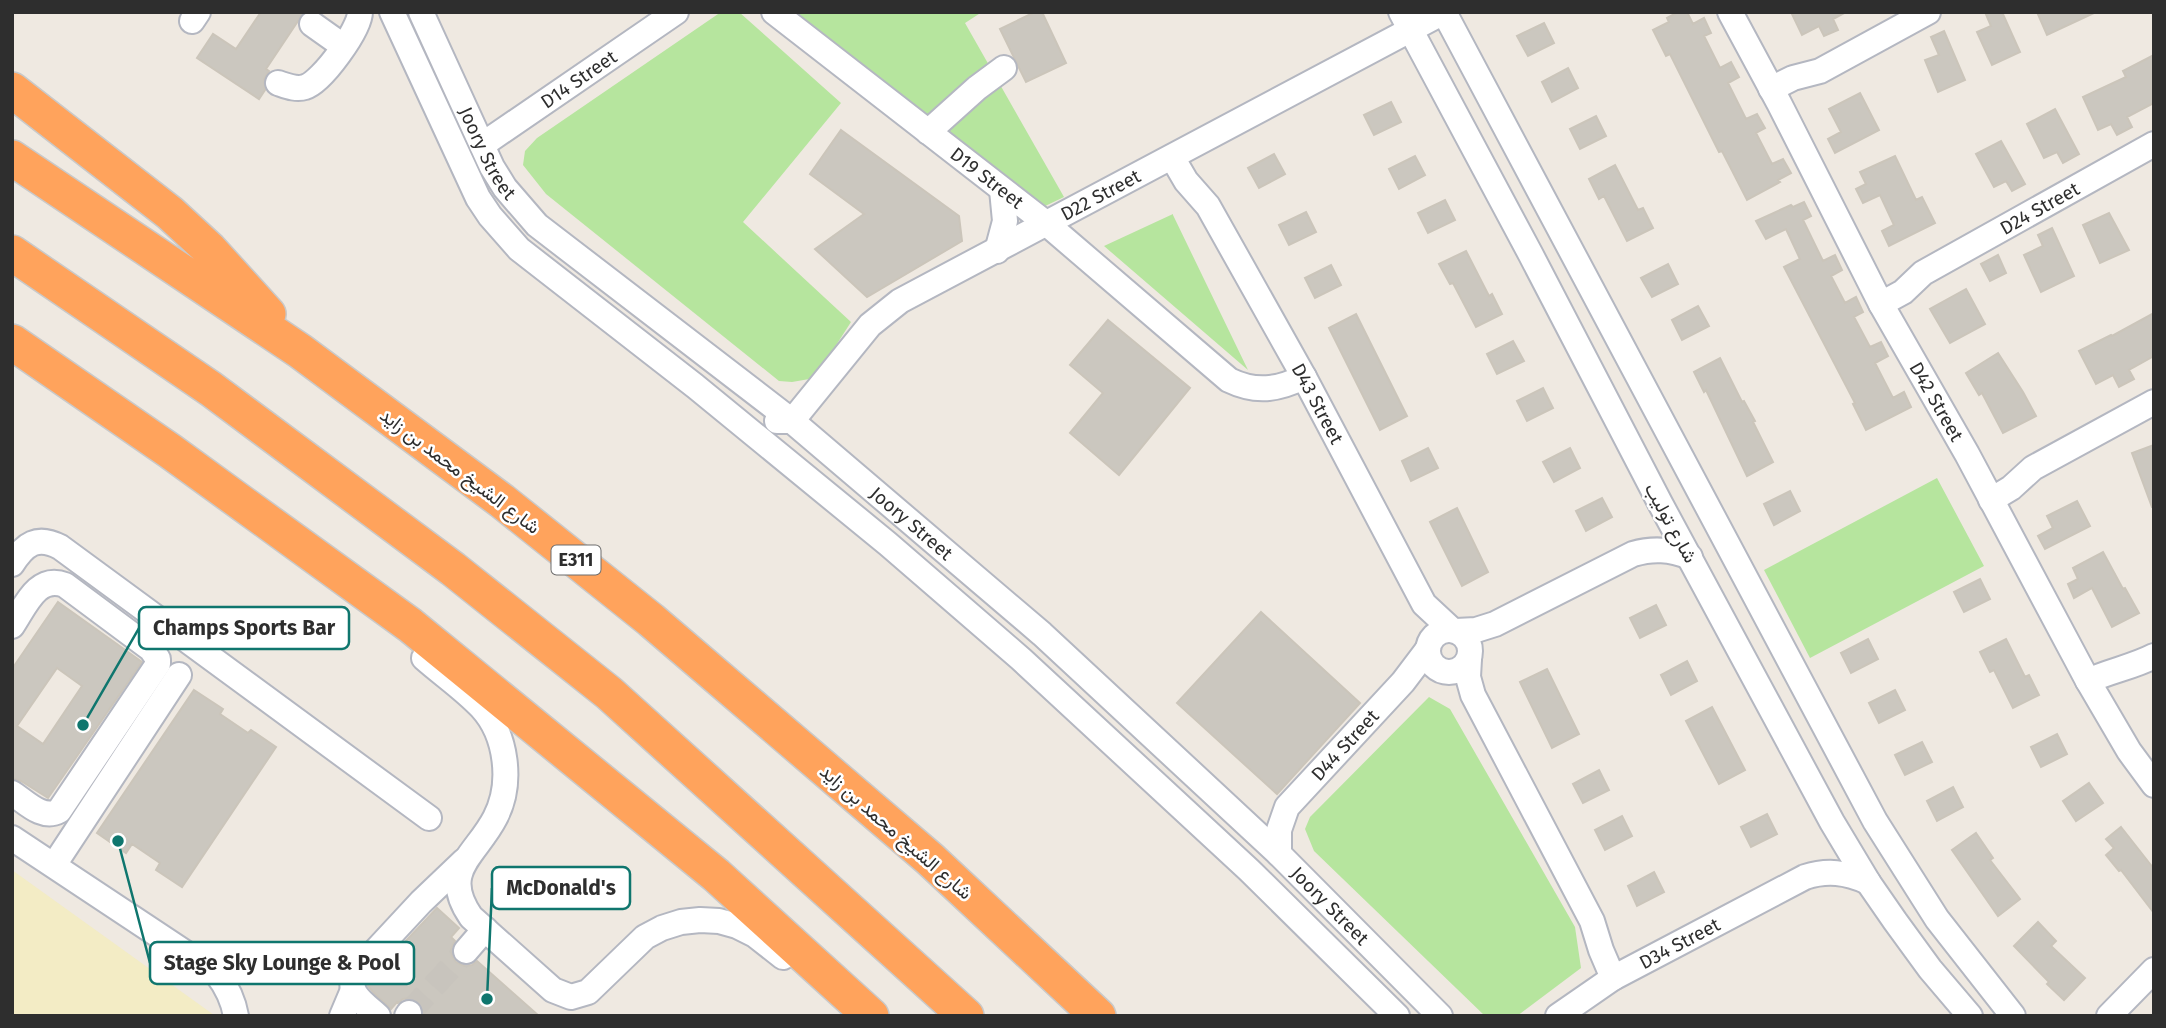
<svg xmlns="http://www.w3.org/2000/svg" width="2166" height="1028" font-family="'Fira Sans',Vazirmatn,sans-serif">
<rect width="100%" height="100%" fill="#efe9e1"/>
<path fill="#b6e59e" d="M721 12H739L841 103 743 222 851 322 815 378 792 382 779 381 546 194 523 165 525 151 537 138Z
M795 12H982L965 23 1064 197 1041 208Z
M1173 214V215L1248 370 1104 246Z
M1937 478 1984 566 1810 658 1764 570Z
M1429 697 1450 709 1575 927 1581 968 1517 1016H1485L1314 851 1305 829 1310 817Z"/>
<path fill="#f3ecc5" d="M12 870 214 1015 213 1016H12Z"/>
<path fill="#cbc7bf" stroke="#cbc5ba" stroke-width="2" fill-rule="evenodd" d="M261 12H304L266 69 269 71 264 79 265 90 259 99 197 58 213 34 236 49Z
M1035 12H1042L1066 63 1026 82 1000 29Z
M1678 12H1687L1693 24 1704 18 1711 33 1704 36 1720 68 1731 62 1739 77 1728 83 1746 119 1757 114 1765 128 1756 133 1772 164 1783 159 1791 173 1778 180 1780 182 1747 200 1722 151 1719 152 1670 54 1666 56 1653 30 1669 22 1667 18Z
M1791 12H1846L1833 19 1838 30 1824 36 1819 26 1802 35Z
M1985 12H2002L2020 52 1992 65 1977 32 1991 26Z
M2037 12H2096L2047 35Z
M1544 23 1554 43 1528 56 1517 36Z
M1944 31 1965 80 1938 92 1925 60 1939 55 1931 37Z
M2154 55V103L2127 117 2132 127 2117 135 2111 124 2098 130 2083 97 2126 77 2123 71Z
M1568 68 1578 88 1552 102 1542 82Z
M1860 93 1879 130 1835 153 1828 139 1841 132 1829 109Z
M1391 102 1401 122 1374 135 1364 115Z
M2055 109 2079 154 2063 163 2057 152 2044 158 2027 124Z
M1596 116 1606 136 1580 149 1570 129Z
M841 130 959 216 962 241 867 297 815 249 864 214 810 174Z
M2001 141 2025 184 2012 191 2006 181 1994 187 1976 154Z
M1274 154 1285 174 1259 188 1248 168Z
M1415 156 1425 175 1399 189 1389 169Z
M1895 156 1916 200 1922 197 1935 223 1889 246 1882 231 1894 225 1880 195 1863 203 1856 189 1866 184 1860 172Z
M1615 165 1638 210 1643 208 1653 228 1627 241 1604 196 1599 199 1589 179Z
M1445 200 1455 220 1428 233 1418 213Z
M1804 202 1811 216 1803 220 1823 261 1835 255 1842 270 1831 276 1845 303 1856 297 1863 312 1854 317 1870 347 1881 342 1888 356 1875 363 1893 398 1904 392 1911 407 1866 430 1853 404 1855 403 1784 267 1800 259 1786 229 1766 239 1756 221 1791 205 1793 207Z
M1306 212 1316 232 1289 245 1279 225Z
M2109 213 2129 250 2100 263 2083 225Z
M2052 228 2074 276 2041 292 2024 255 2043 246 2038 235Z
M1466 251 1489 296 1492 294 1502 314 1476 327 1453 283 1450 284 1439 264Z
M1998 255 2006 273 1990 281 1981 264Z
M1668 264 1678 284 1652 297 1641 278Z
M1331 265 1341 285 1315 298 1305 278Z
M1966 289 1985 324 1950 343 1930 309Z
M1698 306 1709 326 1682 340 1672 320Z
M2154 313V356L2129 370 2134 379 2119 387 2113 375 2096 384 2079 351 2111 335 2112 336Z
M1356 314 1407 416 1380 430 1329 328Z
M1108 320 1190 388 1119 475 1070 433 1103 393 1070 365Z
M1513 341 1524 361 1497 374 1487 354Z
M1998 353 2023 392 2036 416 2003 433 1982 393 1979 395 1966 373Z
M1720 358 1742 402 1744 401 1755 421 1753 422 1773 462 1747 476 1706 390 1704 392 1694 372Z
M1543 388 1553 408 1527 421 1517 401Z
M2154 445V507H2152L2132 453Z
M1428 448 1438 468 1411 481 1402 461Z
M1570 448 1580 468 1554 482 1543 462Z
M1790 491 1800 511 1774 525 1764 504Z
M1602 498 1612 517 1586 531 1576 511Z
M2077 501 2090 526 2045 549 2038 536 2053 528 2047 516Z
M1457 508 1488 572 1462 586 1430 522Z
M2103 552 2123 589 2125 588 2139 613 2112 627 2092 588 2074 598 2068 584 2078 579 2073 568Z
M1980 579 1990 599 1964 612 1954 592Z
M58 602 142 662 48 798 21 781 12 778V669ZM57 668 82 686 43 744 17 726Z
M1656 605 1666 625 1640 638 1630 618Z
M1261 612 1360 703 1277 794 1177 703Z
M1868 639 1878 659 1851 673 1841 653Z
M2006 639 2025 677 2029 675 2039 695 2013 708 1994 670 1990 672 1980 652Z
M1687 661 1697 681 1671 695 1661 675Z
M1547 669 1579 734 1552 748 1520 682Z
M194 690 223 709 220 714 248 733 251 730 276 747 182 887 156 870 160 863 132 844 126 853 97 833Z
M1895 690 1905 710 1879 723 1869 703Z
M1712 707 1745 770 1719 784 1686 721Z
M2057 734 2067 754 2041 767 2031 747Z
M1922 742 1932 762 1905 775 1895 755Z
M1599 770 1609 790 1583 803 1573 784Z
M2089 783 2103 803 2076 821 2063 801Z
M1953 787 1963 807 1937 821 1927 801Z
M1767 814 1777 834 1751 847 1741 827Z
M1622 816 1632 836 1605 850 1595 830Z
M2121 827 2154 869V913L2121 870 2119 871 2106 855 2114 848 2106 839Z
M1976 833 1993 858 1990 860 2020 899 1998 916 1952 850Z
M1654 872 1664 892 1637 906 1628 886Z
M437 908 459 928 451 937 455 941 451 949 452 956 456 962 464 966 472 965 477 961 539 1016H423V1007L417 1000 411 998 403 999 398 1003 397 1002 391 1009 373 992 368 986V981Z
M2038 922 2056 941 2051 946 2085 978 2064 1000 2047 984 2049 982 2014 946Z"/>
<g fill="none" stroke-linecap="round" stroke-linejoin="round">
<path stroke="#c8c4bd" stroke-width="24" stroke-dasharray="24 12" stroke-linecap="butt" d="M409 1013 466 951"/>
<defs>
<g id="minor">
<path d="M392 12 478 198 490 216 519 249 695 386 888 544 1021 659 1249 870 1397 1016"/>
<path id="s1" d="M421 12 492 167 505 188 537 225 792 421 1042 634 1279 854 1440 1016"/>
<path id="s2" d="M774 12 1047 224 1229 380C1256 393 1277 390 1304 377"/>
<path d="M1401 12 1531 255 1660 503 1832 822 1868 882 1895 921 1930 969 1970 1016"/>
<path d="M1444 12 1875 821 1937 919 2013 1016"/>
<path id="s3" d="M1730 12 1779 103 1881 304 1967 454 2088 681 2129 751 2154 785"/>
<path d="M192 21 198 12"/>
<path d="M312 24 343 46"/>
<path d="M278 83C287 86 296 90 305 87 322 82 360 29 360 12"/>
<path d="M1771 89 1793 78 1820 71 1928 12"/>
<path d="M928 132 977 88 1004 68"/>
<path id="s4" d="M482 145 676 12"/>
<path id="s5" d="M1172 157 1186 181 1208 206 1304 377 1424 604 1452 630"/>
<path d="M997 251 1005 221 1002 190"/>
<path id="s6" d="M1881 304 1903 292 1923 273 2154 144"/>
<path id="s7" d="M777 421H792L870 325 900 301 1444 12"/>
<path d="M1991 500 2011 488 2033 468 2154 402"/>
<path d="M12 564C25 544 37 535 60 547L429 818"/>
<path d="M12 626C25 607 37 574 65 585L151 649 158 659V664L59 811C42 820 26 802 12 793"/>
<circle cx="1449" cy="651" r="21"/>
<path d="M1456 631 1476 630 1495 624 1633 554C1653 548 1670 549 1690 557"/>
<path d="M424 658C442 674 464 689 481 707 507 735 513 784 495 818 476 855 439 871 471 917L553 990 571 997 588 992 645 937 662 928 681 922 700 920 719 921 737 926 755 935 783 957"/>
<path d="M1469 659 1468 677 1473 695 1592 921 1601 950 1613 978"/>
<path d="M2088 681C2109 671 2133 667 2154 656"/>
<path d="M12 838 217 974C227 987 233 999 236 1016"/>
<path id="s8" d="M1279 854V830L1287 807 1403 682 1428 649"/>
<path d="M54 865 179 675"/>
<path d="M466 951 485 929"/>
<path d="M342 1016 353 990"/>
<path d="M378 1016C365 1004 345 993 355 973L421 902 464 861"/>
<path d="M407 1016 409 1013"/>
<path id="s9" d="M1558 1016 1613 978 1805 877C1827 870 1846 872 1868 882"/>
<path d="M2109 1016 2154 970"/>
</g>
<path id="highway" d="M12 90 170 213 209 249 268 314
M12 158 300 351 502 501 651 620 930 859 1098 1016
M12 253 211 389 453 569 609 693 966 1016
M12 342 170 451 410 625 716 875 871 1016"/>
</defs>
<use href="#minor" stroke="#b4b7c1" stroke-width="28"/>
<use href="#highway" stroke="#c9c9c9" stroke-width="38"/>
<use href="#minor" stroke="#fff" stroke-width="24"/>
<use href="#highway" stroke="#ffa35c" stroke-width="35"/>
</g>
<g text-anchor="middle" dominant-baseline="central" stroke-width="5" stroke-linejoin="round" paint-order="stroke">
<rect fill="#fff" stroke="#6d6d6d" stroke-width="2" x="551.5" y="545.5" width="49" height="29" rx="5"/>
<g font-size="18" font-weight="bold" fill="#2e2e2e">
<text x="576" y="560">E311</text>
</g>
<g font-size="19" fill="#2e2e2e" stroke="#fff">
<text stroke="none"><textPath href="#s4" startOffset="117">D14 Street</textPath></text>
<text stroke="none"><textPath href="#s1" startOffset="156">Joory Street</textPath></text>
<text stroke="none"><textPath href="#s2" startOffset="270">D19 Street</textPath></text>
<text stroke="none"><textPath href="#s7" startOffset="404">D22 Street</textPath></text>
<text stroke="none"><textPath href="#s6" startOffset="186">D24 Street</textPath></text>
<text stroke="none"><textPath href="#s3" startOffset="441">D42 Street</textPath></text>
<text stroke="none"><textPath href="#s5" startOffset="287">D43 Street</textPath></text>
<text transform="translate(460 471) rotate(37)">شارع الشيخ محمد بن زايد</text>
<text stroke="none"><textPath href="#s1" startOffset="723">Joory Street</textPath></text>
<text transform="translate(1671 523) rotate(61)">شارع توليب</text>
<text stroke="none"><textPath href="#s8" startOffset="133">D44 Street</textPath></text>
<text transform="translate(896 832) rotate(41)">شارع الشيخ محمد بن زايد</text>
<text stroke="none"><textPath href="#s1" startOffset="1290">Joory Street</textPath></text>
<text stroke="none"><textPath href="#s9" startOffset="142">D34 Street</textPath></text>
</g>
</g>
<path fill="none" stroke="#0f766e" stroke-width="2.5" d="M83 725L139 628M487 999L492 888M118 841L150 963"/>
<g fill="#0f766e" stroke="#fff" stroke-width="2.5">
<circle cx="83" cy="725" r="7"/>
<circle cx="487" cy="999" r="7"/>
<circle cx="118" cy="841" r="7"/>
</g>
<g fill="#fff" stroke="#0f766e" stroke-width="2.5">
<rect x="139" y="607" width="210" height="42" rx="7"/>
<rect x="492" y="867" width="138" height="42" rx="7"/>
<rect x="150" y="942" width="264" height="42" rx="7"/>
</g>
<g font-size="21" text-anchor="middle" font-weight="bold" fill="#2e2e2e">
<text x="244" y="635">Champs Sports Bar</text>
<text x="561" y="895">McDonald's</text>
<text x="282" y="970">Stage Sky Lounge &amp; Pool</text>
</g>
<rect width="2166" height="1028" fill="none" stroke="#2e2e2e" stroke-width="28"/>
</svg>
